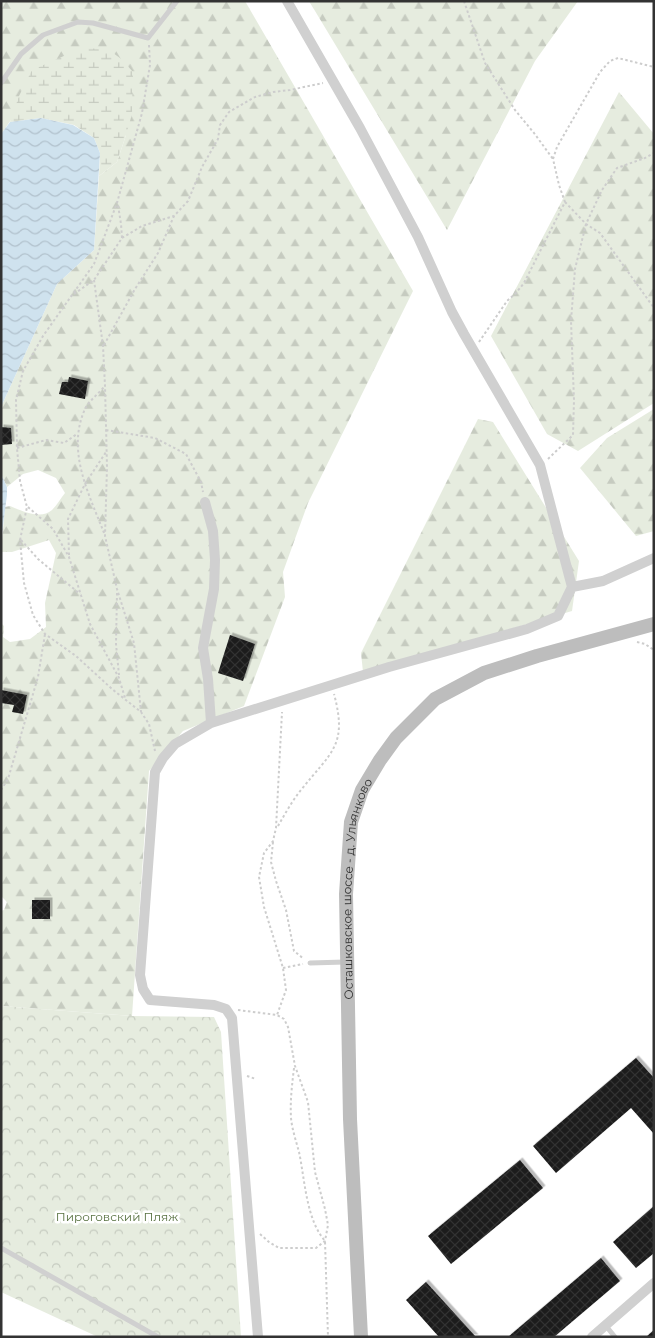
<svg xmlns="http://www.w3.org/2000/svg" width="655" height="1338" font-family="Montserrat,sans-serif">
<defs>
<pattern id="forest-firs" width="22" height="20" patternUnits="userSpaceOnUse" patternTransform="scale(1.25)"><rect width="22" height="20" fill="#e6ecdf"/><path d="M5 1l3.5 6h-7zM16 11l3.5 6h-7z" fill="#c6cbc0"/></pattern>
<pattern id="wetland-marsh" width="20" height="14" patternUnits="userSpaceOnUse" patternTransform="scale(1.25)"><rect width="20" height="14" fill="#e6ecdf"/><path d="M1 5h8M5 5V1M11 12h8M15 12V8" fill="none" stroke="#c6cbc0"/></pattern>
<pattern id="park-crowns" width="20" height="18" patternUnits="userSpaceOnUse" patternTransform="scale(1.25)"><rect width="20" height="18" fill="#e6ecdf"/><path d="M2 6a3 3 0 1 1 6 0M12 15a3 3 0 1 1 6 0" fill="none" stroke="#c6cbc0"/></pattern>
<pattern id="water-waves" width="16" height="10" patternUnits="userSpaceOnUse" patternTransform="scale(1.25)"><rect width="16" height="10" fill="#cfe2ee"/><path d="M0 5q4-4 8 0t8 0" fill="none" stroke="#b2c2cd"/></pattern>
<pattern id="building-cross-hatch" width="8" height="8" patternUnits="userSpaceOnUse" patternTransform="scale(1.25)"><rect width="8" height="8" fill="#1a1a1a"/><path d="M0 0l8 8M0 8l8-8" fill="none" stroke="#333"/></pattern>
<filter id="shadow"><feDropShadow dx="2.5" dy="-2.5" stdDeviation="0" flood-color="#0004"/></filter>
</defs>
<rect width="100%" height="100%" fill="#fff"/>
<path fill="url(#forest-firs)" d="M1 1H245L413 291 308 503 283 572 285 597 244 706 183 731 149 771 132 1016 1 1006V911L4 910 7 902 1 896V623L4 626 3 637 10 642 30 639 46 627 45 603 56 553 49 540 12 552H1L5 507 10 506C22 511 41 520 52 510 57 505 61 498 65 493L56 478 38 470 23 474 7 487 1 474V407L57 284 94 250 99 176 117 162 126 135 29 95 1 134Z
M309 1H578L535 61 447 230Z
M619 92 654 134V403L578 451 547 434 491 336Z
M654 409V531L636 536 580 468 607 438Z
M478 419 493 422 579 561 572 611 363 672 361 653Z"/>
<path fill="url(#wetland-marsh)" d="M82 48C111 49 115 51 133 72L132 114 126 135 117 162 99 176 100 153 94 138 74 125 41 118 10 122 19 96 32 70Z"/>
<path fill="url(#park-crowns)" d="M1 1006 132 1016 214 1017 221 1032 241 1337H98L1 1292Z"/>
<path fill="url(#water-waves)" d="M41 118 73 125 94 138 100 153 94 250 57 284 1 407V134L10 122Z
M1 474 7 487V495L1 541Z"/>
<path fill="url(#building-cross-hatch)" filter="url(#shadow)" d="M69 377 88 381 85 399 59 394 62 382H68Z
M1 427 11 428 12 444 1 445Z
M230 635 255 644 243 681 218 673Z
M1 690 27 695 23 714 12 712 14 705 1 703Z
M32 900H50V919H32Z
M636 1058 654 1078V1134L631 1108 556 1173 533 1146Z
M520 1160 543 1188 451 1264 428 1236Z
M654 1206V1253L636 1268 613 1242Z
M601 1258 620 1281 554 1337H508Z
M426 1282 476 1337H439L406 1300Z
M654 1330V1337H646Z"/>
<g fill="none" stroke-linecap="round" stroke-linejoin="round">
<path stroke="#cdcdcd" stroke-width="2" stroke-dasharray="2.5 2.5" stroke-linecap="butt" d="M464 1 485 63 515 110 534 133 553 159
M149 45 150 65 142 113 117 203 94 264 43 336 23 371 16 400 17 448 20 481 27 507 20 540 24 583 33 615 45 634 76 656 112 689 141 712 149 724 155 751
M565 202 586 224 600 233 654 308
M122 238 142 226 174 216 188 201 202 167 218 139 220 125 229 112 255 97 273 92 290 90 323 83
M94 280 103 346 105 386 107 467 105 536 117 589 134 643 141 712
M74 294 94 280 122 238 121 224 118 205
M479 342 507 301 516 293 524 283 565 202 559 185 553 159 557 147 600 72 610 61 618 58 654 67
M104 345 135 289 158 253 174 216
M106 430 155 438 186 454 201 482 203 492
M17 448 46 440 64 443 77 434
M548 459 573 435 574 400 571 321 575 269 586 224 602 190 617 168 645 158 654 153
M28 507 53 529 69 557 90 624 119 678 125 698
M104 533C89 494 66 451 85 409 89 401 99 393 105 386
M21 540 38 559 80 594
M69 555 68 519 85 484 106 452
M117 593 116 644 119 675
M637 642 645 644 654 650
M1 790 8 779 38 677 45 634
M278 826C285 814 292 801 301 790 331 752 348 746 334 694
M273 842 271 862 276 881 286 910 294 951 304 959
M283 968 303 964
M238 1010 277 1015 286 990 283 968 264 907 259 877 264 853 273 841 276 828 282 712
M294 1068C292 1085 290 1101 291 1118 292 1129 296 1141 299 1152 305 1180 306 1219 325 1241L328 1337
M247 1076 256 1079
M260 1234 269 1242 279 1248H316L325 1241 328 1225 325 1209 315 1172 308 1102 295 1066 288 1027 284 1019 277 1015"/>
<path stroke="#d0d0d0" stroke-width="5" d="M1 83 21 54 43 35 78 22 93 23 148 38 177 1
M310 963 345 962
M1 1248 158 1337
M606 1326 615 1337"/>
<path stroke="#d0d0d0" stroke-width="10" d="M205 502 213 531 215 560 214 589 203 648 208 679 211 723
M572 587 603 581 654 558
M258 1337 232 1018 226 1009 214 1005 150 1000 143 989 140 975 155 772 163 758 175 744 211 723 389 667 527 629 558 616 572 587 540 465 464 334 452 312 418 237 360 128 287 1
M592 1337 654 1283"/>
<path stroke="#bdbdbd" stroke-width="14" id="s1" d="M361 1337 350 1119 346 894 351 822 362 790 380 760 396 738 435 699 484 673 537 656 654 624"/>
</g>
<g text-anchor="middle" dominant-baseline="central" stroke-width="5" stroke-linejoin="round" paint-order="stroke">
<g font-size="12" fill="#333" stroke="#fff">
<text stroke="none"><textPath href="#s1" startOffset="450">Осташковское шоссе - д. Ульянково</textPath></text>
</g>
<g font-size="12" fill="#56703f" stroke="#fff">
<text x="117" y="1216">Пироговский Пляж</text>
</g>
</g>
<rect width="655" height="1338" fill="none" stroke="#333333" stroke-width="5"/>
</svg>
